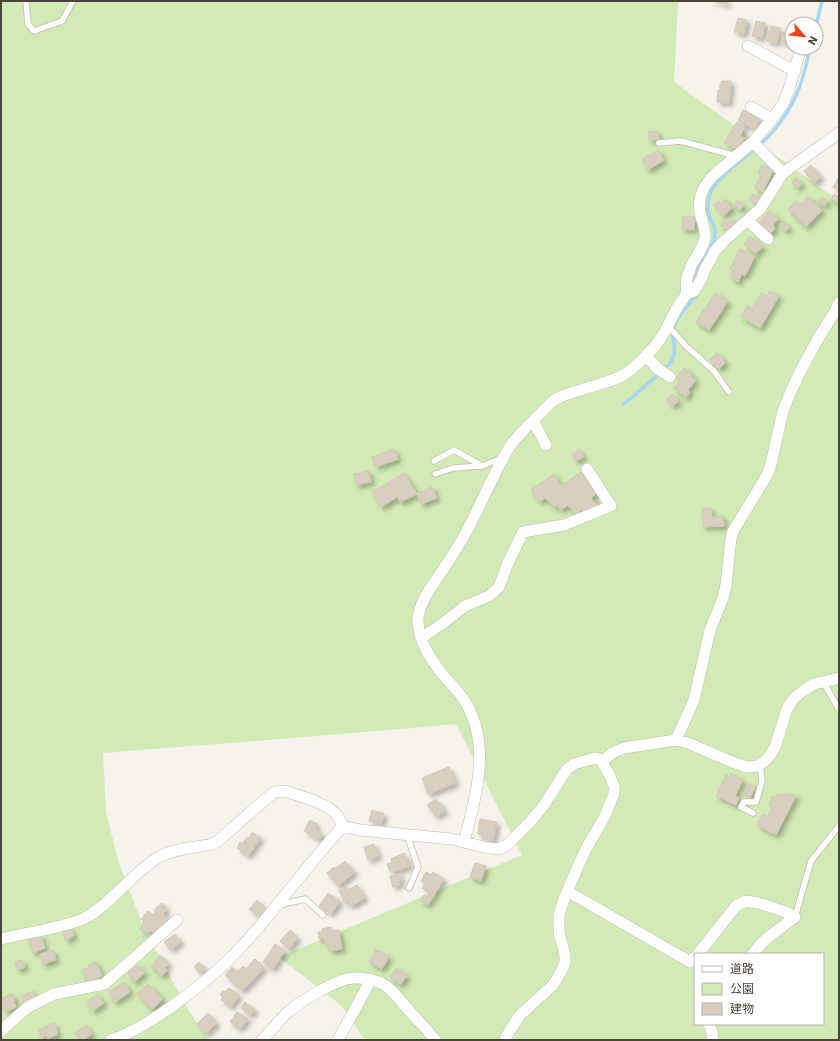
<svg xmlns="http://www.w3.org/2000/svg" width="840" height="1041" font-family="'IBM Plex Sans','Noto Sans JP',sans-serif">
<defs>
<filter id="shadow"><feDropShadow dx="3.5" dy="3.5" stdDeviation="2" flood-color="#0004"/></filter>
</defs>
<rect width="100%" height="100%" fill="#f6f3ec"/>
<path fill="#d2eab5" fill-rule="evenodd" d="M1 1H678L674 82 839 201V1040H365L342 1006 279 957 522 855 456 724 318 736 103 753 106 812 119 864 145 931 189 1011 209 1040H1ZM695 954H823V1024H695Z"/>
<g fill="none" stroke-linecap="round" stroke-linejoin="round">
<path stroke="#a9d4f2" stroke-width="3.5" d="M816 26 822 1
M763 142C776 130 790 110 797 93 803 80 807 62 810 48
M695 281C697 264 710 254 714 239 718 225 709 222 708 210 704 185 735 166 752 151
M665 369C685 349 666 340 676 322 681 311 691 303 697 294
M624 404 658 375"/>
</g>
<path fill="#d8cfc1" stroke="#d3c7b4" filter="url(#shadow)" d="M711 1H728L727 4Z
M738 18 747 20 744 34 734 32Z
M756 21 765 23 762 38 752 36Z
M771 26 780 28 777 43 767 41Z
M783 32 792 35V45L781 42Z
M722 81H731L729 103 717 102 718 90H720V84H722Z
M743 110 760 118 755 129 738 121Z
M737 122 745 127 740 136 745 138 737 150 724 142Z
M657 131 659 139 650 141 648 132Z
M658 150 664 160 648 170 642 159Z
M762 165 773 170 763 192 755 188 761 174 758 173Z
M811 165 821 177 814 183 804 171Z
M839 177V191L833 187Z
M795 178 802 183 798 188 792 183Z
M752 194 759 198 756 203 749 199Z
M834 194 839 197V202L838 204 831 199Z
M808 196 822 210 806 227 788 209 796 201 800 205Z
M821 197 828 201 825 206 818 202Z
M725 199 732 208 723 216 714 205 718 201 720 204Z
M737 200 744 205 740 210 734 205Z
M769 211 779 219 773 225 775 229 770 234 758 224Z
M683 216 695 217 694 230 682 229Z
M729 217 736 224 728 232 721 225Z
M783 221 789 227 786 231 779 226Z
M750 236 763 247 756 254 744 244Z
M740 249 755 256 745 276 742 274 738 282 730 278 734 271 730 269Z
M770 291 779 296 760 328 741 317 747 306 752 309 761 293 767 296Z
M715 293 728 301 709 330 696 322Z
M717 353 726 362 719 369 710 360Z
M684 368 692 374 691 376 696 380 688 390 690 392 686 398 674 388 680 381 676 378Z
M672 394 679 401 673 406 666 400Z
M394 449 398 459 376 467 372 457Z
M580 450 584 457 575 461 572 454Z
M369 471 371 482 356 485 354 474Z
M581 472 597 493 591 498 598 505 586 514 582 510 575 514 568 505 561 510 557 505 554 507 545 498 540 502 531 490 554 474 561 486Z
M404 473 417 494 400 502 397 497 381 507 372 492Z
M432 487 437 498 421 504 417 494Z
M711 508 712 517 723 516 724 526 703 527 702 509Z
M449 767 456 783 428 794 422 778Z
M731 773 737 776 736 777 743 780 735 796 739 798 736 805 716 796 726 775 730 777Z
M748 784 755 787 750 798 744 795Z
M784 793 788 796 790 793 796 796 776 835 757 825 763 814 767 817 773 807 769 804 773 796 776 798 778 794 781 796Z
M436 799 445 811 436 817 427 805Z
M372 810 384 814 381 824 369 821Z
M480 819 497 822 493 841 482 839 483 835 478 834Z
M310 820 317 824 315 829 322 834 319 840 304 831Z
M252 832 261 838 248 856 237 848 240 842 242 844 247 837 249 838Z
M374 844 379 856 368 860 364 847Z
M404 853 410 866 394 872 393 871H390L387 864 392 862 391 859Z
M345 861 355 872 338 886 327 873 334 867 335 869Z
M475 863 486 866 481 881 470 877Z
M426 872 431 875 433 872 444 879 428 905 421 901 424 895 428 898 431 893 422 888 425 883 421 881Z
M400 874 402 881H399L400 885 393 887 390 876Z
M357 885 365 898 351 906 349 902 346 904 339 891 346 887 348 890Z
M328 893 340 901 331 914 319 906Z
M257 900 266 909 259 917 249 909Z
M162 903 167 910 163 913 168 921 155 933 151 931 150 932 148 931 147 934 140 929 144 922 141 919 148 911 153 915 155 912 154 911 157 907Z
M331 927 332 931 339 930 342 949 330 951 329 944H325L324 938 319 939 318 932H323L322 929Z
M71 928 74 936 66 940 63 932Z
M290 930 298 938 289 949 280 941Z
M175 934 181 942 171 950 164 942Z
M41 935 45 948 33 953 28 940Z
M275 944 285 951 273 969 263 962Z
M53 950 56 960 43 964 40 954Z
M376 950 389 957 382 969 369 962Z
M160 955 169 963 165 968 167 970 162 976 151 966Z
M255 959 264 968 242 991 225 975 232 967 238 972 243 966 246 969Z
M22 960 25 967 18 970 15 962Z
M96 962 102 976 87 982 82 970 89 968 88 965Z
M199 962 206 969 203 972 201 970 199 972 194 967Z
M138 965 145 973 134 982 128 973Z
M396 968 407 976 400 985 390 977Z
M124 982 130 992 115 1002 109 992Z
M148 984 163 999 152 1010 137 994Z
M229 988 239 995 231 1007 221 1000 223 997 220 995 223 991 225 992Z
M33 991 37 1000 25 1006 21 997Z
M10 994 13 995 15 1001 14 1002 16 1007 6 1012 1 999 8 996V995Z
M97 994 104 1003 93 1011 87 1002Z
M245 1002 255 1010 251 1015 241 1008Z
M237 1012 248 1019 240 1029 230 1022Z
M208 1013 217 1023 206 1034 197 1024Z
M54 1023 58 1034 47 1039 46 1036 42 1038 39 1030Z
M86 1025 92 1034 84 1040H81L75 1033Z"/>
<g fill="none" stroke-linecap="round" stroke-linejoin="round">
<defs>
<path id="service" d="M26 1 28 24 34 31 62 21 73 1
M659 143 681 141 736 156
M668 326 687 347 714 371 729 392
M434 461 454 450 482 466 502 458
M435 474 453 468 482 466
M823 682 839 709
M753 813 741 807 744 802H756L762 781 760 764
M407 835 418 867 409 888
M279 905 305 899 323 915
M795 917 811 861 839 826"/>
<path id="minor" d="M748 46 795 71
M751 107 772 119
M753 142 783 173
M748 221 768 239
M686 294 694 291 701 280 704 271 715 251 723 242 760 209 783 173 839 133
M646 356 658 369 670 377
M533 421 546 445
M421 638 442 624 465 606 489 596 499 587 508 563 523 532 564 525 611 506 587 469
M676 740 694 700 710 630 723 598 726 585 731 538 733 531 766 477 770 468 783 411 791 391 803 366 819 337 836 310 839 303
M602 762 612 753 624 748 676 740 688 743 732 762 747 767 757 766 765 761 770 755 775 747 787 709 794 698 803 691 814 684 839 678
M464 842C476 796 492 743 464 700 458 691 450 683 443 675 431 660 418 641 418 621 418 606 428 592 436 580 449 561 462 542 472 521 485 496 495 469 511 445 519 434 529 425 538 416 543 411 548 405 553 401 563 394 575 392 587 388 599 384 614 381 625 374 636 367 646 356 655 346 665 335 670 320 677 308 680 303 684 298 686 294 687 289 686 283 687 277 688 274 690 270 691 266 696 256 704 248 705 237 706 231 703 223 701 217 696 200 703 185 715 174L753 142 771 120 783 104 789 89 801 48
M567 891 690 962 695 957
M1 939C22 934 43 931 64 925 71 923 80 921 87 917 114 901 132 873 159 857 175 848 195 848 212 844L218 841 267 798 275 792 285 791 312 800 328 807 337 815 343 826 360 830 451 839 488 848 499 849 507 845 529 823 544 805 567 769 574 764 595 758 599 759 602 762 610 776 614 786V794L604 818 587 847 579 864 564 899 559 915V933L565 954V963L562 970 553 985 520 1015 507 1035 505 1040
M698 954 736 906 746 901 758 903 783 911 795 917C780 929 763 938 753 954
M709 1024 712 1032 713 1040
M1 1031 5 1027 28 1007 54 994 104 984 124 967 177 920
M111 1040C136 1032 159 1016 179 1001 201 985 223 967 241 947 262 925 280 901 300 877 314 859 328 843 343 826
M262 1040C271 1032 278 1021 287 1013 299 1002 338 978 354 978 362 978 373 979 381 983 394 990 401 1002 411 1013 419 1022 428 1030 435 1040
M338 1040 371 980"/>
</defs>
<use href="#service" stroke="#c2bbae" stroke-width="7"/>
<use href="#minor" stroke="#c2bbae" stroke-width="12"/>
<use href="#service" stroke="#fff" stroke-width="5.5"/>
<use href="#minor" stroke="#fff" stroke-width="11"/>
</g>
<rect width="840" height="1041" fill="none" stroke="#4b4439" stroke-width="4"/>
<rect x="694" y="953" width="130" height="72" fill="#ffffff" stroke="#b7b4b0"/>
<rect x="702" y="966" width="20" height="6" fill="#ffffff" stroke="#b7b4b0"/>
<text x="730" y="973" font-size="12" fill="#4b4439">道路</text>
<rect x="702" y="983" width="20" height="12" fill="#d2eab5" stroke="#b7b4b0"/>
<text x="730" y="993" font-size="12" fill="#4b4439">公園</text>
<rect x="702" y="1003" width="20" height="12" fill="#d8cfc1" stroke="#b7b4b0"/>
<text x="730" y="1013" font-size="12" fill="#4b4439">建物</text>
<g transform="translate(804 36) rotate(118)"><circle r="19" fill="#ffffff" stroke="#b7b4b0"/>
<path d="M0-3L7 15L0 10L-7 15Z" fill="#fc3f1d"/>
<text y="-6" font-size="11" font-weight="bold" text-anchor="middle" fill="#4b4439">N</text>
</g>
</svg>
